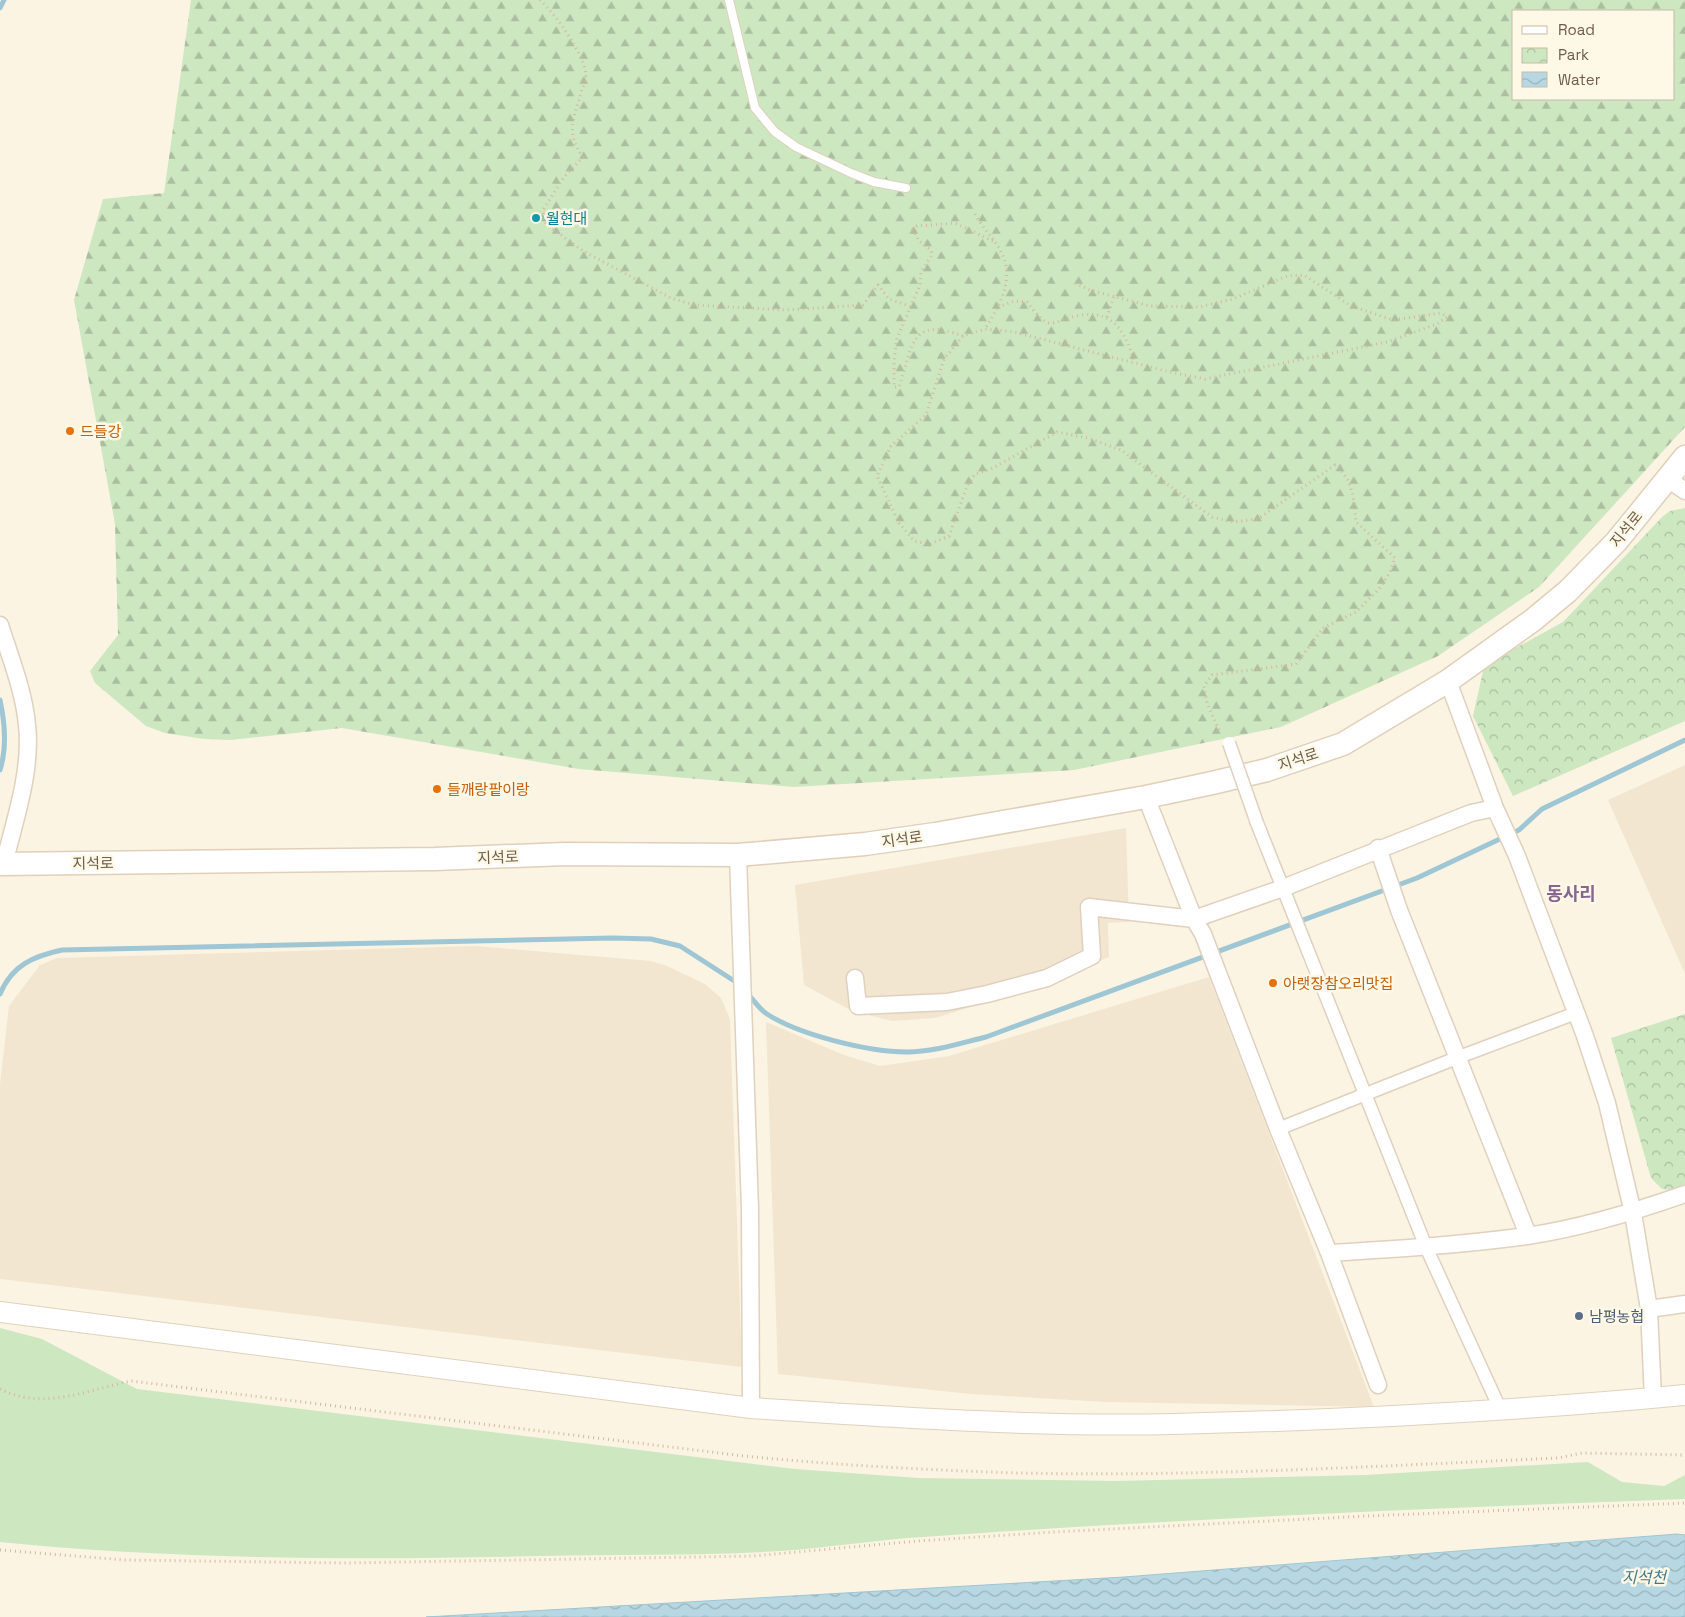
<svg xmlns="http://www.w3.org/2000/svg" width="1685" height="1617" font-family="'Space Grotesk','Noto Sans KR',sans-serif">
<defs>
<pattern id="forest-firs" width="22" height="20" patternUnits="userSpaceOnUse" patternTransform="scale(1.25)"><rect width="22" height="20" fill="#cde7c1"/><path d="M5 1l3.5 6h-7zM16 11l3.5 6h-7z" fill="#abbe9f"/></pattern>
<pattern id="park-crowns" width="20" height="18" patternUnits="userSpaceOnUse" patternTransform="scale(1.25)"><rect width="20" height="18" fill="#cde7c1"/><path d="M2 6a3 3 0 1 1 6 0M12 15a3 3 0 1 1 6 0" fill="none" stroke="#abbe9f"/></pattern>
<pattern id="water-waves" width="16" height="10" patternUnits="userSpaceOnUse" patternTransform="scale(1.25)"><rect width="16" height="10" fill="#b7d8e3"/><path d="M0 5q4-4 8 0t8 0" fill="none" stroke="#99b2ba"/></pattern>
</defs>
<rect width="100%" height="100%" fill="#fbf4e2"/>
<path fill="#f2e6d0" d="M1685 765V974L1608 800Z
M1126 828 1129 922 1108 923 1109 957 1046 984 935 1018 892 1021 852 1011 804 985 795 885Z
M476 946 651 961 667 966 705 984 721 998 730 1019 742 1367 0 1279V1084L9 1006 40 965 57 958Z
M1209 977 1374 1407 1105 1402 971 1394 778 1374 766 1022 844 1055 880 1066 949 1056Z"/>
<path fill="#cde7c1" d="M0 1328 42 1339 137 1389 795 1469 918 1478 1117 1481 1365 1475 1588 1462 1622 1482 1664 1486 1685 1475V1499C1431 1508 1177 1519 923 1537 875 1540 827 1548 779 1551 701 1556 621 1554 542 1556 362 1560 180 1560 0 1542Z"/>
<path fill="url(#forest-firs)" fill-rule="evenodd" d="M191 0H1685V427L1539 587 1438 656 1281 727 1074 770 794 787 579 769 342 728 230 740 204 739 165 733 146 726 95 683 90 671 118 635 115 524 74 300 103 199 164 193ZM1514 11H1674V99H1514Z"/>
<path fill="url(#park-crowns)" d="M1685 508V721L1513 796 1473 716 1483 671 1503 655 1563 622 1662 517 1670 511Z
M1685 1014V1185L1672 1190 1662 1189 1651 1178 1611 1038Z"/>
<path fill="url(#water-waves)" stroke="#9ec6d4" d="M1677 1534 1685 1535V1617H426L1124 1577Z"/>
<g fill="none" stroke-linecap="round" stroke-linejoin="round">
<path stroke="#9ec6d4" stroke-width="5" d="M0 8 4 0
M0 700C5 723 7 748 0 770
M746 992C753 999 759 1009 767 1014 799 1035 869 1052 907 1052 934 1052 961 1043 986 1037L1417 878 1519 830 1542 809 1685 740
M0 994C12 965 34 956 62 950L613 938 651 939 680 946 739 984"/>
<defs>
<path id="service" d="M729 0 755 108 775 132 796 147 851 173 874 182 906 188"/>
<path id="pedestrian" d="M1257 823 1426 1247 1501 1411
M1278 1129 1459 1057 1576 1013"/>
<path id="minor" d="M1666 478 1685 491
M0 625C10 657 24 691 27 725 32 771 15 819 4 864
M1448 681 1495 808 1517 856 1585 1036 1607 1103 1633 1213 1649 1309 1653 1398
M1146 797 1194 919 1203 934 1278 1129 1329 1253 1378 1385
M1378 848 1399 910 1528 1235
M738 855 750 1209 751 1408
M855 978 858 1006 947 1002 987 994 1047 978 1092 956 1089 907 1194 919 1283 888 1471 813 1495 808
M1329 1253C1395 1249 1461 1245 1527 1236 1581 1228 1634 1212 1685 1194
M1649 1309 1685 1304"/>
<path id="tertiary" d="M0 1312 751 1408C891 1417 1033 1427 1173 1424 1344 1420 1515 1411 1685 1395"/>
<path id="secondary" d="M0 864 435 859 565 854 738 855 865 844 935 834 1146 797 1212 783 1267 770 1343 744 1448 681 1533 620 1568 591 1616 542 1685 457"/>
</defs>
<use href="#service" stroke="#dfd1be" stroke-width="10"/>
<use href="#pedestrian" stroke="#dfd1be" stroke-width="15"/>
<use href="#minor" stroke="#dfd1be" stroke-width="19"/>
<use href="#tertiary" stroke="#dfd1be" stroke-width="22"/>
<use href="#secondary" stroke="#e0d0b9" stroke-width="25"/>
<path stroke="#d3b89e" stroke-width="3" stroke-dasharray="1 4" stroke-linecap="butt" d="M540 0C556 15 583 52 586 74 586 79 584 85 582 89 575 117 564 131 583 157L564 177 543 210 546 224 583 251 671 298 694 305 785 310 863 305 878 285 889 299 910 306
M975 214C983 229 997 241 1003 256 1014 282 998 308 985 329
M1075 283 1090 290 1150 306 1199 307 1233 299 1287 276 1304 275 1351 306 1393 320 1441 313 1447 317 1437 324 1387 342 1205 379 1170 372 1014 332 985 329 963 336 944 359 926 415 891 446 877 476 899 523 914 541 930 544 949 536 967 486 975 474 991 469 1057 432 1088 438 1121 450 1212 517 1233 522 1258 519 1335 465C1353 479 1354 500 1356 522L1395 558 1389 574 1379 589 1356 612 1323 628 1296 664 1212 675 1204 686 1207 703 1219 730
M998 307 1014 301 1027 302C1032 308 1039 318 1046 322 1052 325 1059 321 1065 319 1108 305 1123 324 1135 363
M1107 317 1114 297
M963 336C910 316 913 345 899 387H894V361L897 338 920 285 921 272 932 255 931 250 919 241 913 229 917 226 955 223 993 241
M0 1389C43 1411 87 1390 131 1381L744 1456C835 1465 926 1470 1018 1473 1198 1477 1378 1466 1558 1458L1582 1453 1685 1455
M0 1550 125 1560 344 1563 753 1556 917 1541 1053 1532 1366 1516 1685 1503"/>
<use href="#service" stroke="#fff" stroke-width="8"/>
<use href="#pedestrian" stroke="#fff" stroke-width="12"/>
<use href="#minor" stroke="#fff" stroke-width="16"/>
<use href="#tertiary" stroke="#fff" stroke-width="20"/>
<use href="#secondary" stroke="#fff" stroke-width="22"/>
<defs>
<path id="pedestrian-bridge" d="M1229 743 1257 823"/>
</defs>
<use href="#pedestrian-bridge" stroke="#dfd1be" stroke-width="15" stroke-linecap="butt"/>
<use href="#pedestrian-bridge" stroke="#fff" stroke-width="12"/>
</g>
<circle fill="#0f9aa8" stroke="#fef8e7" stroke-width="2" cx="536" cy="218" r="5"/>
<g fill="#e8710a" stroke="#fef8e7" stroke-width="2">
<circle cx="70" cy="431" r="5"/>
<circle cx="437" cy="789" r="5"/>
<circle cx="1273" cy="983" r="5"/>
</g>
<circle fill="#5c6f8a" stroke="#fef8e7" stroke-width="2" cx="1579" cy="1316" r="5"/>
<g text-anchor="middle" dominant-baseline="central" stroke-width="5" stroke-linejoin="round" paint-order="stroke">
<g font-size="15" fill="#0d838f" stroke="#fef8e7" text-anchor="start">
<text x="546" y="218">월현대</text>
</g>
<g font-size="15" fill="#c56008" stroke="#fef8e7" text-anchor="start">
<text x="80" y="431">드들강</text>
<text x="447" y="789">들깨랑팥이랑</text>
<text x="1283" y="983">아랫장참오리맛집</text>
</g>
<g font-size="15" fill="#715c4a" stroke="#fef8e7">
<text transform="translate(1626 529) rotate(-51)">지석로</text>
<text transform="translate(1298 759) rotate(-18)">지석로</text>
<text transform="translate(902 839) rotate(-8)">지석로</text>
<text transform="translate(498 857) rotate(-2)">지석로</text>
<text transform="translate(93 863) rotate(-1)">지석로</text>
</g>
<g font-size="15" fill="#4e5e75" stroke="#fef8e7" text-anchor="start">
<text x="1589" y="1316">남평농협</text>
</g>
<g font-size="16" font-style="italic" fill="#47788a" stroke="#fef8e7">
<text x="1644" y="1577">지석천</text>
</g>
<g font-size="18" font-weight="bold" fill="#896594" stroke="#fef8e7">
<text x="1571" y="893">동사리</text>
</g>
</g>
<rect x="1512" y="10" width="162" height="90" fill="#fef8e7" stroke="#c6baa8"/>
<rect x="1522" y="26" width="25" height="8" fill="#ffffff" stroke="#c6baa8"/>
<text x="1558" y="35" font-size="15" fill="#715c4a">Road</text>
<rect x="1522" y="48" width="25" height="15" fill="url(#park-crowns)" stroke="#c6baa8"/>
<text x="1558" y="60" font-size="15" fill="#715c4a">Park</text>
<rect x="1522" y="72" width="25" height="15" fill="url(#water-waves)" stroke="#c6baa8"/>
<text x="1558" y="85" font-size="15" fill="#715c4a">Water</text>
</svg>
